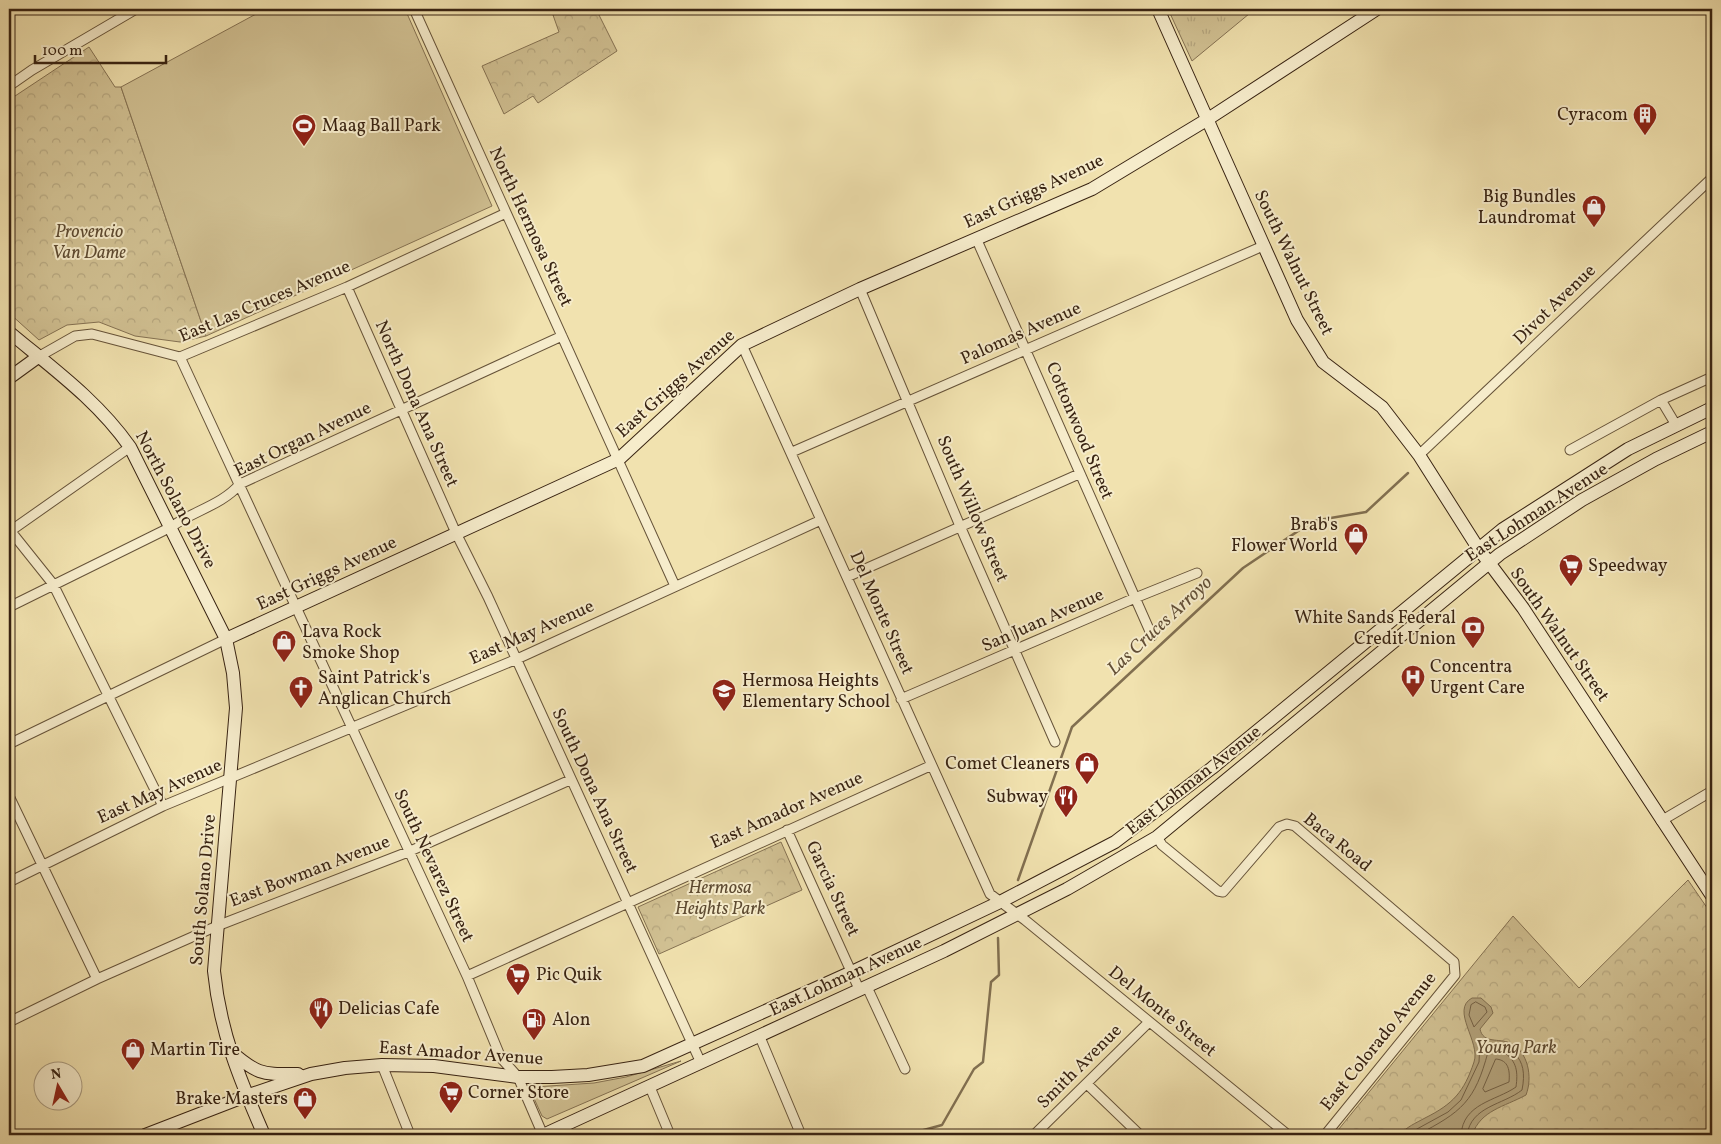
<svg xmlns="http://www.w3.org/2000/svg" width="1721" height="1144" font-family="Vollkorn,serif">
<defs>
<pattern id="grass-tufts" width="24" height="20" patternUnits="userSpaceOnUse" patternTransform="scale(1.25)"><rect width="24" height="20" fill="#d2c294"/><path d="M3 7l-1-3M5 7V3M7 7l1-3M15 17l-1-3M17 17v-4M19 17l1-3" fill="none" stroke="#b5a67f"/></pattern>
<pattern id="park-crowns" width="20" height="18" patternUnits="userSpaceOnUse" patternTransform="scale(1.25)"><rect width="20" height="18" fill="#d2c294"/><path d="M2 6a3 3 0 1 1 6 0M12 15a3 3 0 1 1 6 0" fill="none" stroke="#b5a67f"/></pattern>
</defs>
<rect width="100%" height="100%" fill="#f1e2af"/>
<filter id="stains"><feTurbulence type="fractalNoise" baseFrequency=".004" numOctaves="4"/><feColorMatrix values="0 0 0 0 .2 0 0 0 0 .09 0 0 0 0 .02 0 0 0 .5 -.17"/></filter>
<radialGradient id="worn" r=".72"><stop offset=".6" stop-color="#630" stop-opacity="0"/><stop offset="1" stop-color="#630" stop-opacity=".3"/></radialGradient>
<path fill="url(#grass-tufts)" stroke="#857253" d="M1168 9H1255L1192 61Z"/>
<path fill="url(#park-crowns)" stroke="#857253" d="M565 9H596L617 51 538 103 533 96 504 114 482 66 559 32 553 15Z
M89 47 115 87H121L206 336 180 342 135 336 99 322 67 325 39 340 9 313V100Z
M781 842 802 890 659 954 638 907Z
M1688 880 1712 915V1135H1334L1513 916 1579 988Z"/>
<path fill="#d2c294" stroke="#857253" d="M270 9H405L492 206 206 336 121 87 256 14Z
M681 1061 547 1119 542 1116 532 1094 534 1087 594 1083 626 1077Z"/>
<path fill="#b2a17a" stroke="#816f50" d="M1472 998H1481L1491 1007 1493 1013 1480 1029C1483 1044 1499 1038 1510 1043 1528 1051 1533 1077 1526 1095 1504 1107 1481 1110 1472 1135H1400C1406 1127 1416 1123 1425 1118 1453 1104 1464 1092 1474 1062 1481 1042 1450 1010 1472 998Z"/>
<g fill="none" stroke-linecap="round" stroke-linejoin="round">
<path stroke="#756246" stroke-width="1" d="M1476 1002 1485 1007 1487 1012 1474 1027 1469 1015 1471 1005Z
M1496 1059C1509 1060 1510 1071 1509 1082L1485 1092 1483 1089Z
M1406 1135 1448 1112 1461 1100 1479 1062 1480 1042C1511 1045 1529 1056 1522 1090 1503 1105 1471 1106 1467 1135
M1417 1135C1462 1112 1475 1101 1488 1052L1505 1053C1517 1062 1518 1072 1516 1087 1496 1101 1463 1103 1461 1135"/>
<path stroke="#816f50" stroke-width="2.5" d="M1018 880 1072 727 1243 568 1313 521 1366 512 1408 473
M914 1135 920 1131 942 1125 974 1069 983 1062 991 982 999 975 998 938"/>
<defs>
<path id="street" d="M414 9 675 586
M9 86 32 70 136 9
M976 238 1152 636
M347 287 456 533 488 597 701 1063
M860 289 960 526 1055 742
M742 345 990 894 1025 920 1288 1135
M38 357 75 336 92 334 180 357 347 287 506 213
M180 357 467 976 501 1058 518 1077 543 1135
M1676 425 1661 400 1712 377
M1570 450 1661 400
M792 452 1263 246
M1419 455 1712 178
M9 529 53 584 163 806
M9 532 130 447
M847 577 1079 474
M9 607 171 527C193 511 222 505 240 484L562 336
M901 699 1135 598 1197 573
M9 744 226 639
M9 796 97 979
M1661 821 1712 791
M787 830 859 989
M1157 837 1162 845 1218 891 1223 892 1279 827 1287 824 1295 826 1454 962 1455 975 1325 1135
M9 882 163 806 517 659 821 520
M467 976 930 766
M867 987 905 1069
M9 1022 97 979 217 926 408 852 570 780
M760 1037 801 1135
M382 1065 410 1135
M1087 1084 1140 1135
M650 1087 670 1135
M1034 1135 1149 1022"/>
<path id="secondary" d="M1158 9 1297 320 1323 362 1382 407 1419 455 1478 548 1523 608 1712 896
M9 332C52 368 97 400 130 447L226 639 233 673 236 708 214 971C220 1032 240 1080 264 1135
M9 378 38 357
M226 639 619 459 742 345 860 289 1092 189 1208 119 1377 9
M229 1050C258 1075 261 1074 298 1074
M145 1135 246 1096 311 1074 345 1068 382 1065 434 1066 518 1077H552L588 1075 643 1066 852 972 1000 902 1115 842 1212 768 1503 529 1628 449 1712 408
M543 1135 944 951 1067 889 1157 837 1500 554 1582 500 1656 459 1712 432"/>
</defs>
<use href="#street" stroke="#665339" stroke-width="11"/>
<use href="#secondary" stroke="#382312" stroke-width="14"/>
<use href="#street" stroke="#f6eccb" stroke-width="9"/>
<use href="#secondary" stroke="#f6eccb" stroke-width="12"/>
</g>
<defs>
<symbol id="building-pin" viewBox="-11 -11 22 30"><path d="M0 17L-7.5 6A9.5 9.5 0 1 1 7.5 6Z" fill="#8f2418" stroke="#f6eccb"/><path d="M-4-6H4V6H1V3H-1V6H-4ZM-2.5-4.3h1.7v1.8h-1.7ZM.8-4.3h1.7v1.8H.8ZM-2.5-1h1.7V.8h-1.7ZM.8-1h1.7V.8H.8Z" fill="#fff"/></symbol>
<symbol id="stadium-pin" viewBox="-11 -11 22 30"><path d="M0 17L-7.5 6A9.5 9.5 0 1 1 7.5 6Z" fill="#8f2418" stroke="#f6eccb"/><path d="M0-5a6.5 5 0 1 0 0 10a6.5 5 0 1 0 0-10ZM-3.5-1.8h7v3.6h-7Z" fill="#fff"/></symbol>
<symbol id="shop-pin" viewBox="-11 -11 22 30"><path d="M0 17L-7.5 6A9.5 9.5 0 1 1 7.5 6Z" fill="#8f2418" stroke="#f6eccb"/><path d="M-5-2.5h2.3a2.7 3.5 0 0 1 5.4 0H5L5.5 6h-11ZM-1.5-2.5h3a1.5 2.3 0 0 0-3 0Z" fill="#fff"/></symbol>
<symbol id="supermarket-pin" viewBox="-11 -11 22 30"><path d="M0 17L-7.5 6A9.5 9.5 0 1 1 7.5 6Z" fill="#8f2418" stroke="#f6eccb"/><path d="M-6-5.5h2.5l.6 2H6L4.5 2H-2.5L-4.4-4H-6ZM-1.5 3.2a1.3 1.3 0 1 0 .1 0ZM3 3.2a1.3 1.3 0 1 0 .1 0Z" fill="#fff"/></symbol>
<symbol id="bank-pin" viewBox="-11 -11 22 30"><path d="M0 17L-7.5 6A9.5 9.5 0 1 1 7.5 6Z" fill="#8f2418" stroke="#f6eccb"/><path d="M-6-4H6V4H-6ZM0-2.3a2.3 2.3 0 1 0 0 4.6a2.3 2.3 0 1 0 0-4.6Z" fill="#fff"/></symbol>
<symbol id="hospital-pin" viewBox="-11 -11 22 30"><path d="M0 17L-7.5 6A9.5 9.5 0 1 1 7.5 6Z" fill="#8f2418" stroke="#f6eccb"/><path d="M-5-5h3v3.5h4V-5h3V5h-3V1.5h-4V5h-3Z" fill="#fff"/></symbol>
<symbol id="church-pin" viewBox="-11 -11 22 30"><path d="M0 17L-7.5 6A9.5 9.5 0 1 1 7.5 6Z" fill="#8f2418" stroke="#f6eccb"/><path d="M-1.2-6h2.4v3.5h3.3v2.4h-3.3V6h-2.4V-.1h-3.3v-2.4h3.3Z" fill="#fff"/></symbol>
<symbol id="school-pin" viewBox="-11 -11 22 30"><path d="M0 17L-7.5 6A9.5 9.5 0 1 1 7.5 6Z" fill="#8f2418" stroke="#f6eccb"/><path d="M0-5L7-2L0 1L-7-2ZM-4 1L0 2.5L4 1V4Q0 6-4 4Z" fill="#fff"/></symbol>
<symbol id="restaurant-pin" viewBox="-11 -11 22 30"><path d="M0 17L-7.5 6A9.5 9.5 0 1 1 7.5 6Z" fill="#8f2418" stroke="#f6eccb"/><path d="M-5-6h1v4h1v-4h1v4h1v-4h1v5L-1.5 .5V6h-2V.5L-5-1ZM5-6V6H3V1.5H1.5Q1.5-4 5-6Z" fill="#fff"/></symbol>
<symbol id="fuel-pin" viewBox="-11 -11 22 30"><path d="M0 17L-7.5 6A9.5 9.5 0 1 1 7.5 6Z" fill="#8f2418" stroke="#f6eccb"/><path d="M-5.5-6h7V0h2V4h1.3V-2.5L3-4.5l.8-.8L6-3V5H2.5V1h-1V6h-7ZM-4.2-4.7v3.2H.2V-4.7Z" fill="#fff"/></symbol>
</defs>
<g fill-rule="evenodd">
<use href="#building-pin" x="1631" y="101" width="28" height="38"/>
<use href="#stadium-pin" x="290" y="112" width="28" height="38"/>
<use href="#shop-pin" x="1580" y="193" width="28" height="38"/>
<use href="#shop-pin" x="1342" y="521" width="28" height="38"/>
<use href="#supermarket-pin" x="1557" y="552" width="28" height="38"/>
<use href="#bank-pin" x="1459" y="614" width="28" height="38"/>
<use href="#shop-pin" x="270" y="628" width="28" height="38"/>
<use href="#hospital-pin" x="1399" y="663" width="28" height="38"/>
<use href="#church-pin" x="287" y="674" width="28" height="38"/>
<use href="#school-pin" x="710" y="677" width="28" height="38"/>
<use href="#shop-pin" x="1073" y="750" width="28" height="38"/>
<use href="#restaurant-pin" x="1052" y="783" width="28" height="38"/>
<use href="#supermarket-pin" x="504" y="961" width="28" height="38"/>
<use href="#restaurant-pin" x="307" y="995" width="28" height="38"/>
<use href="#fuel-pin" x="520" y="1006" width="28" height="38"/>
<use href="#shop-pin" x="119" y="1036" width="28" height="38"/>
<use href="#supermarket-pin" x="437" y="1079" width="28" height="38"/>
<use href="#shop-pin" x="291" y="1085" width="28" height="38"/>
</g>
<g text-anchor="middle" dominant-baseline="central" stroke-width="4" stroke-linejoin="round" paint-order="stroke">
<g font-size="18" fill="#382312" stroke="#f6eccb" text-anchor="start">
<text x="1628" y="115" text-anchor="end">Cyracom</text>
<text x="322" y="126">Maag Ball Park</text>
<text x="1576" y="197" text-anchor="end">Big Bundles<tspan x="1576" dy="21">Laundromat</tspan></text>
<text x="1338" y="525" text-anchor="end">Brab's<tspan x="1338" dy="21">Flower World</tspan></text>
<text x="1588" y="566">Speedway</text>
<text x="1456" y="618" text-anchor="end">White Sands Federal<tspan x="1456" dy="21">Credit Union</tspan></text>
<text x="302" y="632">Lava Rock<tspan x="302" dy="21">Smoke Shop</tspan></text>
<text x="1430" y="667">Concentra<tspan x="1430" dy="21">Urgent Care</tspan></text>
<text x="318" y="678">Saint Patrick's<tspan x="318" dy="21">Anglican Church</tspan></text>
<text x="742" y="681">Hermosa Heights<tspan x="742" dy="21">Elementary School</tspan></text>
<text x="1070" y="764" text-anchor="end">Comet Cleaners</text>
<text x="1048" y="797" text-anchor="end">Subway</text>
<text x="536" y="975">Pic Quik</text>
<text x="338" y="1009">Delicias Cafe</text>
<text x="552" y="1020">Alon</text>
<text x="150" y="1050">Martin Tire</text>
<text x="468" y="1093">Corner Store</text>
<text x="288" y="1099" text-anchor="end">Brake Masters</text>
</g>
<g font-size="18" fill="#382312" stroke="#f6eccb">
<text transform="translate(1034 192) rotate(-25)">East Griggs Avenue</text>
<text transform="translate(530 227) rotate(65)">North Hermosa Street</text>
<text transform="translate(1293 263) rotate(64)">South Walnut Street</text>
<text transform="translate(265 302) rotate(-23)">East Las Cruces Avenue</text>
<text transform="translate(1555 305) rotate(-44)">Divot Avenue</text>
<text transform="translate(1021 334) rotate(-24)">Palomas Avenue</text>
<text transform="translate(676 384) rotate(-42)">East Griggs Avenue</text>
<text transform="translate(416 404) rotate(66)">North Dona Ana Street</text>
<text transform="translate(1079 431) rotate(67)">Cottonwood Street</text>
<text transform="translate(303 440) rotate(-26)">East Organ Avenue</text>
<text transform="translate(175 500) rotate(62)">North Solano Drive</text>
<text transform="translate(972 509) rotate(67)">South Willow Street</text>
<text transform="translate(1537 513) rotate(-33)">East Lohman Avenue</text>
<text transform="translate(327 574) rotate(-25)">East Griggs Avenue</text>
<text transform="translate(881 613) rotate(66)">Del Monte Street</text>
<text transform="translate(1043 621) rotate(-24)">San Juan Avenue</text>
<text transform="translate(532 633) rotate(-24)">East May Avenue</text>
<text transform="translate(1559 635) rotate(55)">South Walnut Street</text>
<text transform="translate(1194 781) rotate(-38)">East Lohman Avenue</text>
<text transform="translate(594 791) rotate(65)">South Dona Ana Street</text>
<text transform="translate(160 792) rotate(-24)">East May Avenue</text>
<text transform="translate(787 811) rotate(-24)">East Amador Avenue</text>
<text transform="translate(1337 843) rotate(39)">Baca Road</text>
<text transform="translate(433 866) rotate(65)">South Nevarez Street</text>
<text transform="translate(310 872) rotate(-21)">East Bowman Avenue</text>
<text transform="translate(832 889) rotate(65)">Garcia Street</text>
<text transform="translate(204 890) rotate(-85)">South Solano Drive</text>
<text transform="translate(846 977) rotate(-25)">East Lohman Avenue</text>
<text transform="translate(1162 1012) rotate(39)">Del Monte Street</text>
<text transform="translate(1379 1042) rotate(-51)">East Colorado Avenue</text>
<text transform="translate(461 1054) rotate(4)">East Amador Avenue</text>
<text transform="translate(1080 1067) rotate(-45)">Smith Avenue</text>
</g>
<g font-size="18" font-style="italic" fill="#5e4b32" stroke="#f6eccb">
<text x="89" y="232">Provencio<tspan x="89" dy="21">Van Dame</tspan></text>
<text x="720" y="888">Hermosa<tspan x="720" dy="21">Heights Park</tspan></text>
<text x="1516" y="1048">Young Park</text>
</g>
<g font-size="19" font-style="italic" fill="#634f36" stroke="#f6eccb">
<text transform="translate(1160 626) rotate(-43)">Las Cruces Arroyo</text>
</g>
</g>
<rect width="1721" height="1144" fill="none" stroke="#f1e2af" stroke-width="30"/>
<rect x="10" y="10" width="1701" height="1124" fill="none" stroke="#382312" stroke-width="2.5"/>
<rect x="15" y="15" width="1691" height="1114" fill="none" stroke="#382312"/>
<g transform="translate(58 1086) rotate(351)"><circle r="24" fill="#f6eccb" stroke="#aa9c81"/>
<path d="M0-4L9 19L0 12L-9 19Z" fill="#8f2418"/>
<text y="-8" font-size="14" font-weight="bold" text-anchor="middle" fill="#382312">N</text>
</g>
<path d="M35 55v8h131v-8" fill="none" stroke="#382312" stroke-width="2.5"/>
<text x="42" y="55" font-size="15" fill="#382312" stroke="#f6eccb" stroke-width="4" paint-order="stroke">100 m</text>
<rect width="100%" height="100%" filter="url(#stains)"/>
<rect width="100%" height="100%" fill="url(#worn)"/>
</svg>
